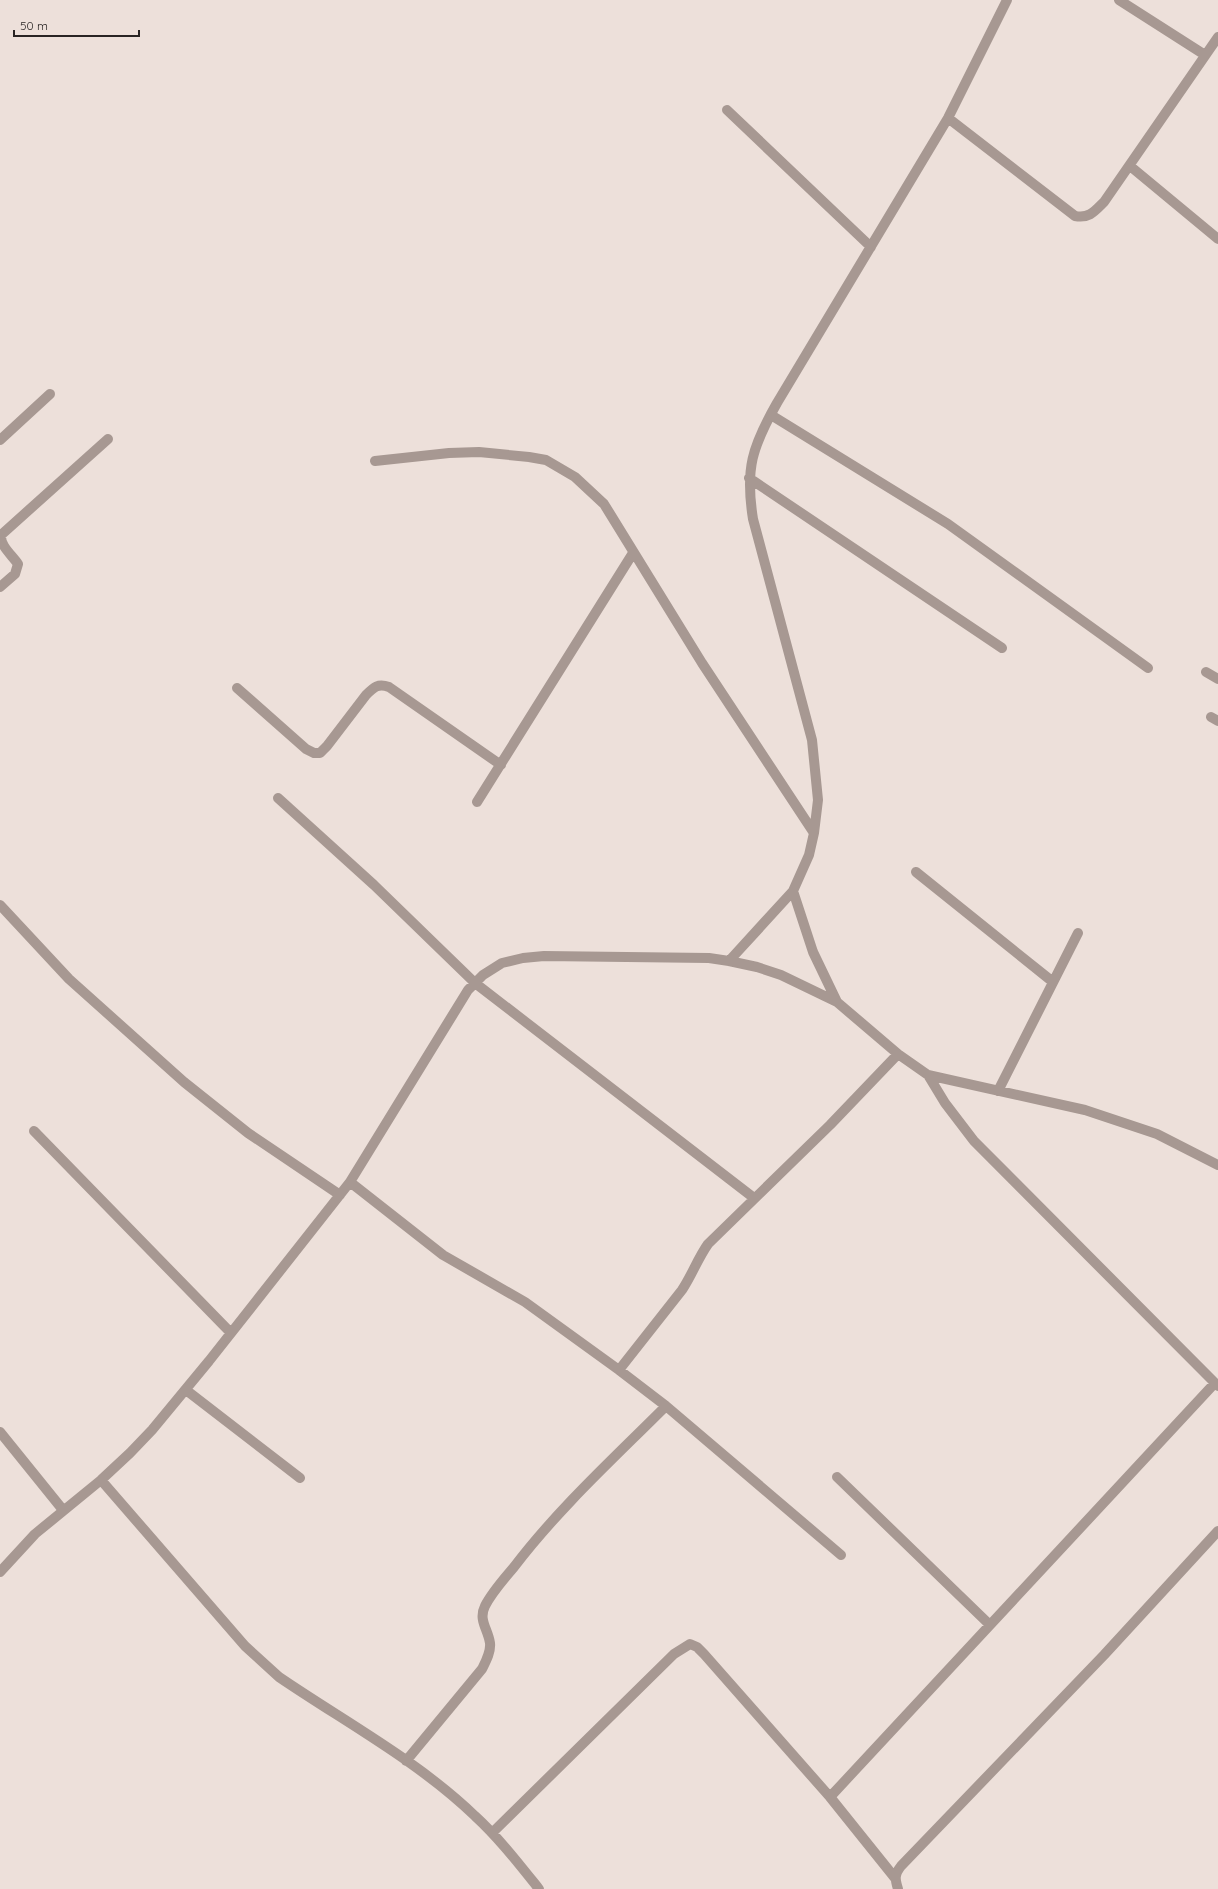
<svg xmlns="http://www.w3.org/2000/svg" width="1218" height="1889" font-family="Quicksand,sans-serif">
<rect width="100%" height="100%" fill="#ede0da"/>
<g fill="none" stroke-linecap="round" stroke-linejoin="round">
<path stroke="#a79892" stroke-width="10" d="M1119 0 1205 55
M727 110 871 247
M948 118 1075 216C1089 219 1095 211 1104 202L1218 37
M1130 166 1218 239
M771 415 948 524 1148 668
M0 440 50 394
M375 461 449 453 479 452 529 457 546 460 575 477 604 504 702 663 814 833
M749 478 1002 648
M0 587 15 574 18 564C12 555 0 546 1 535L108 439
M1206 672 1218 679
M237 688 306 749 314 753H320L327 746 366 695C374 687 378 683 389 687L501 765
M1211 717 1218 721
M278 798 374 885 475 983 754 1198
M477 802 633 553
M916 872 1053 982
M793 891 813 952 837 1002
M0 905 69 979 184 1082 248 1133 340 1195
M729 961 793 891 809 855 814 833 818 800 812 740 753 519C745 469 752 447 777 403L948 118 1007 0
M928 1075 945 1103 974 1141 1218 1386
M998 1091 1078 933
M34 1131 231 1333
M350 1182 443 1255 525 1302 619 1370 666 1406 841 1555
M619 1370 682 1290C692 1275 698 1258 708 1244L830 1125 898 1054
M186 1390 300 1478
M0 1432 63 1510
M837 1477 990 1625
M101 1480 245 1646 279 1677C345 1722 418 1761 475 1816 499 1838 519 1864 539 1889
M0 1572 35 1534 101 1480 130 1453 152 1430 209 1361 350 1182 468 990 483 975 502 963 523 958 544 956 709 958 729 961 757 967 781 975 837 1002 898 1054 928 1075 1085 1110 1157 1134 1218 1165
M406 1761 482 1669C486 1661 491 1652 490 1643 488 1629 478 1620 485 1606 492 1592 504 1579 514 1567 559 1508 614 1458 666 1406
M492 1833 674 1654 690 1644 697 1647 704 1654 830 1797
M895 1878 830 1797 1215 1383
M898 1889C895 1879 894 1875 901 1866L1104 1655 1218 1531"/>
</g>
<path d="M14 30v6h125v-6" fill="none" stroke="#292423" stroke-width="2"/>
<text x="20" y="30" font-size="12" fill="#292423" stroke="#ede0da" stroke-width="3" paint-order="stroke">50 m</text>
</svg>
